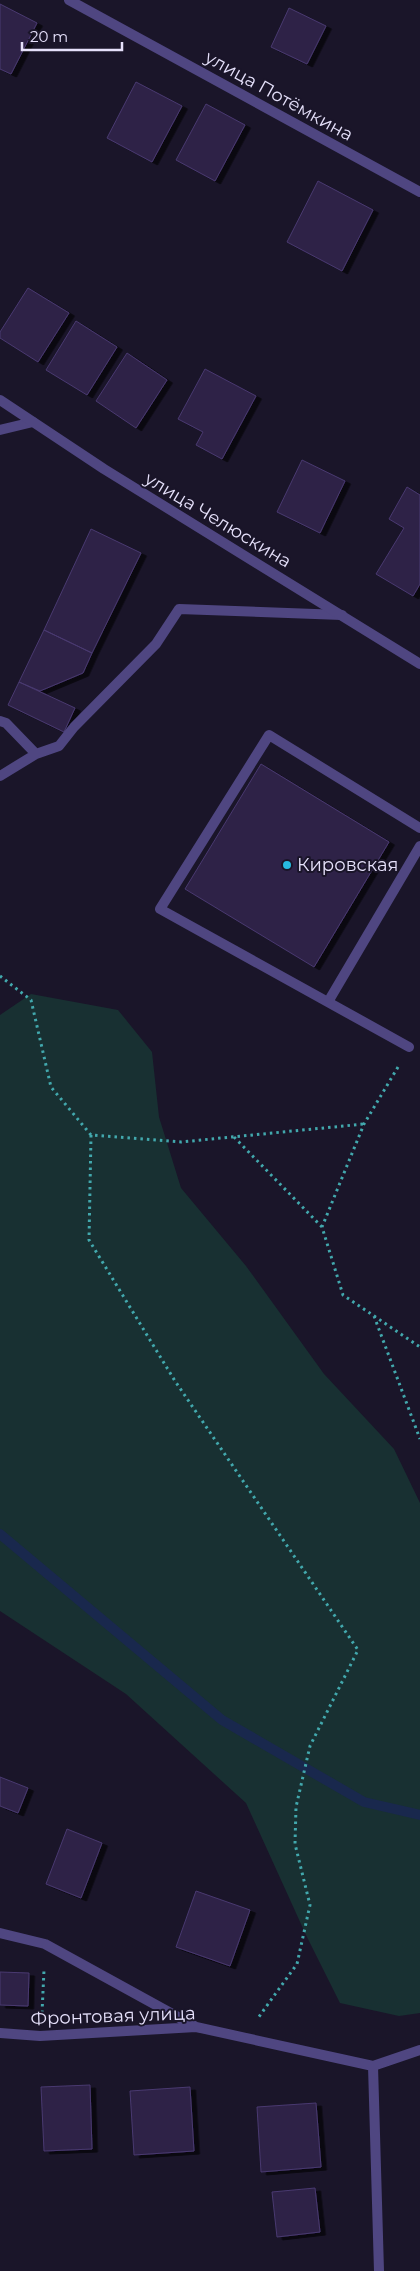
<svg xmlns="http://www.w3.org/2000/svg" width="420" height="2271" font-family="Montserrat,sans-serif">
<defs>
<filter id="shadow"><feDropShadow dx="5.5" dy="3" stdDeviation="0" flood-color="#0009"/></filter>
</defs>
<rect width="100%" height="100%" fill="#1a1529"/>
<path fill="#183032" d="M31 994 118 1010 152 1052 159 1117 181 1188 246 1266 324 1374 394 1449 420 1503V2013L399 2016 340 2003 306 1935 246 1803 126 1694 0 1611V1015Z"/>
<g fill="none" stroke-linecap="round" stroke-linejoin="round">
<path stroke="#19284d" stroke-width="10" d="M0 1534 222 1720 364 1802 420 1815"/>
</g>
<path fill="#2e2347" stroke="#493970" filter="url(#shadow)" d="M0 4 37 23 11 74 0 69Z
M289 8 326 26 307 64 271 47Z
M136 82 182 106 152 162 107 138Z
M206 104 245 125 215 181 176 160Z
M318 181 373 210 342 271 287 242Z
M28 288 69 313 38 362 0 338V332Z
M76 321 117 347 87 395 46 370Z
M127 353 167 380 136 428 96 401Z
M205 369 256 396 222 459 196 445 203 432 178 419Z
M302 460 345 481 320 533 277 512Z
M407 487 420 495V584L413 596 376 574 404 528 389 519Z
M91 529 141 553 92 653 44 630Z
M44 630 92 653 83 673 40 691 19 682Z
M19 682 75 708 64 732 8 705Z
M261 764 389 842 314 967 185 889Z
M0 1777 28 1788 18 1813 0 1806Z
M67 1829 102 1843 81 1898 46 1884Z
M196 1891 250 1910 230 1966 176 1947Z
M0 1972 29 1973 28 2006 0 2005Z
M90 2085 92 2149 44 2151 41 2087Z
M190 2087 194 2151 134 2155 130 2091Z
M316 2103 321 2167 261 2172 257 2107Z
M315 2188 320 2232 277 2237 272 2192Z"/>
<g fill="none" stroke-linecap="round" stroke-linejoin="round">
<path stroke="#42a8ad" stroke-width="3" stroke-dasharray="2.5 4" stroke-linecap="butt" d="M0 976 31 1000 51 1087 91 1135 181 1142 364 1124
M398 1067 364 1124 322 1227 343 1295 420 1347
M91 1135 89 1240 175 1381 358 1650 310 1746 296 1807 295 1844 310 1905 297 1964 258 2018
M234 1137 322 1227
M374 1316 420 1439
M42 2013 44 1970"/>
<path stroke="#4f4681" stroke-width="10" d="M0 430 33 422
M0 721 6 723 36 754 59 746 74 727 156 644 179 609 342 615
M0 776 36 754
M328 1002 420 846
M409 1047 160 909 269 735 420 828"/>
<path stroke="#4f4681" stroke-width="10" d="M69 0 420 192
M0 400 104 469 420 664
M0 1933 45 1944 196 2027
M0 2033 40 2036 196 2027 373 2066
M373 2066 379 2271
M373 2066 420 2050"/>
</g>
<circle fill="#27bae0" stroke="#1a1529" stroke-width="2" cx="287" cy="865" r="5"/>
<g text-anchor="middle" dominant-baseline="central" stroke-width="4" stroke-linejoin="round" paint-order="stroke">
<g font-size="18" fill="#e6e1fb" stroke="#1a1529">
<text transform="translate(279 96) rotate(29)">улица Потёмкина</text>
<text transform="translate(218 520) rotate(31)">улица Челюскина</text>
<text transform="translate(113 2016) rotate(-2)">Фронтовая улица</text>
</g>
<g font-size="18" fill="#e6e1fb" stroke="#1a1529" text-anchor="start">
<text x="297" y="865">Кировская</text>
</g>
</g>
<path d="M22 42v8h100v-8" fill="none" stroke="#e6e1fb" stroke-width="2.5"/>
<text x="30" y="42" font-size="15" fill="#e6e1fb" stroke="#1a1529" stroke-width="4" paint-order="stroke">20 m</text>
</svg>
